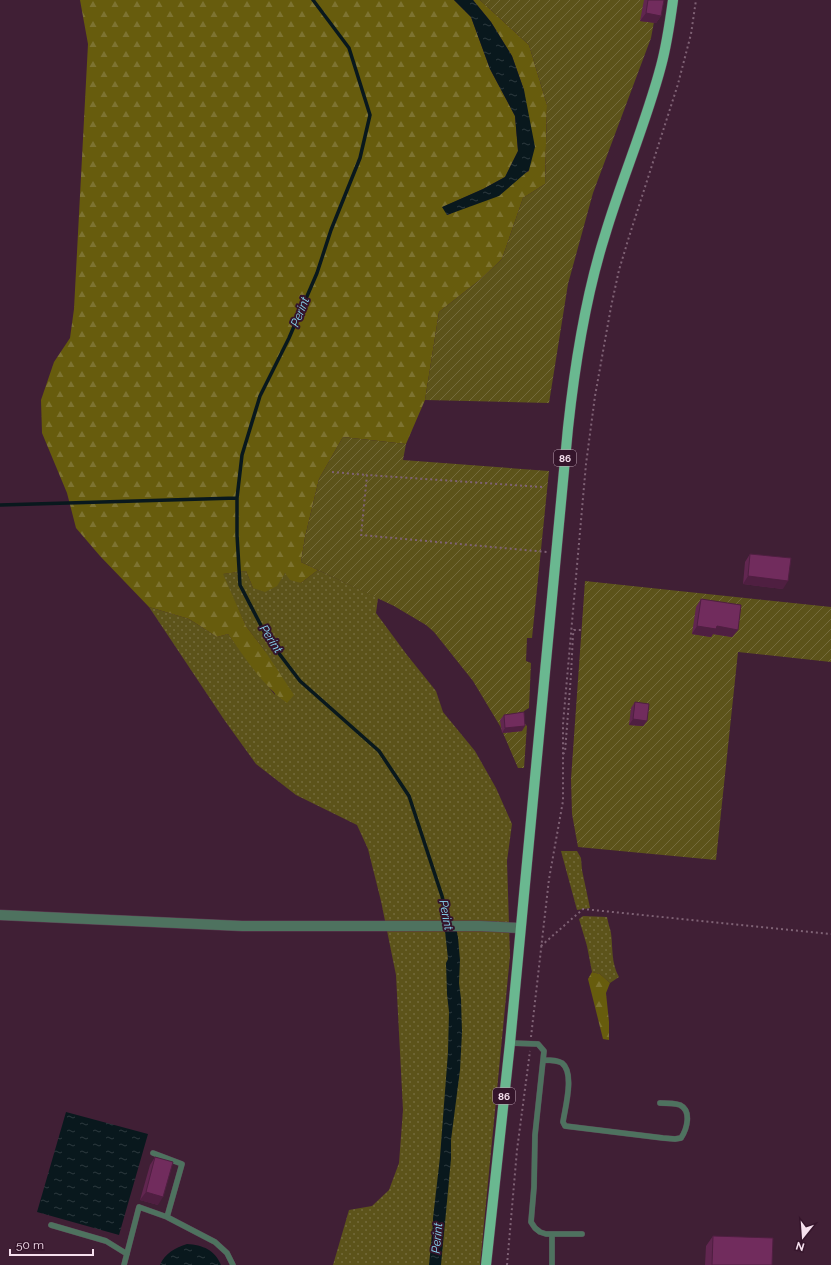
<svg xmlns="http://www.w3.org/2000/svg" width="831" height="1265" font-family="Raleway,sans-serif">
<defs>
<pattern id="grass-dots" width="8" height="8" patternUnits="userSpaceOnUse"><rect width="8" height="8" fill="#5c531a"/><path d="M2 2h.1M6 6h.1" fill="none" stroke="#746b3c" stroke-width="1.8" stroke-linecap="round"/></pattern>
<pattern id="forest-firs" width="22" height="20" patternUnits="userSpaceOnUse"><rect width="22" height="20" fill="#675c0d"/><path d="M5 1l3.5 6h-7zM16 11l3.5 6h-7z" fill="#7d7331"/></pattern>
<pattern id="garden-furrows" width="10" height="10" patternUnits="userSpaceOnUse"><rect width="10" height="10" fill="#5c531a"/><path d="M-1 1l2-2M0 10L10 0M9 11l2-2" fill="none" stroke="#746b3c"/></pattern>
<pattern id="water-ripples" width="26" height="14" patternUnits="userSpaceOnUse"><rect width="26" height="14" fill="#09181d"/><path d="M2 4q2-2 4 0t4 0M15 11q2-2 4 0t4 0" fill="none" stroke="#2d393e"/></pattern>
</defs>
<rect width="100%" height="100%" fill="#401f35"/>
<path fill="url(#grass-dots)" d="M318 570 378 598 376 613 407 655 436 691 443 712 475 751 496 788 512 824 507 861 510 956 480 1265H333L349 1210 372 1206 389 1190 399 1163 403 1110 396 975 381 901 368 849 357 825 296 795 256 764 225 721 149 607 189 619 217 637 228 634 251 665 275 695 265 651 246 626 222 574 246 571 253 588 285 573 301 583Z
M561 851H577L581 858 582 870 590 908 577 910Z
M583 916 607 917C608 923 610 928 611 933 613 948 611 963 619 977L610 983 600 974 592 972 587 946 579 919Z"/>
<path fill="url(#forest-firs)" d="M80 0H454L471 17 490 69 515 116 518 151 505 177 483 189 443 207 448 215 529 171 524 90 512 56 491 22 473 0H480L529 45 547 105 545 184 523 198 502 259 481 279 439 312 425 400 406 444 343 437 319 479 305 537 301 562 318 570 301 583 290 580 285 573 277 586 265 592 253 588 246 571 223 574 246 626 265 651 294 695 287 703C263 686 245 658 228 634L217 637 189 619 149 607 100 556 76 528 67 493 42 433 41 400 54 362 70 338 74 309 88 44Z
M592 972 600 974 610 983 606 993 609 1022V1040L603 1039 588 979Z"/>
<path fill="url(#garden-furrows)" d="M480 0H658L651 38 593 193 568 284 549 403 425 400 439 312 481 279 502 259 523 198 545 184 547 105 529 45Z
M343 437 406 444 403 460 549 471 532 638H527L526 661 531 663 529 708 524 711V723L527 726 524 768H518L500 726 473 681 434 632 426 625 394 606 301 562 305 537 319 479Z
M585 581 831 607V662L738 652 716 860 578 847 572 814 571 779Z"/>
<path fill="url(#water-ripples)" d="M454 0H473L491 22 512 56 524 90 535 147 529 170 499 196 447 215 442 207 483 189 505 177 518 151 515 116 490 69 471 17Z
M444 922 455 923 458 937 460 960 459 983 461 999 462 1032 460 1070 451 1140V1159L441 1265H429L433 1223V1218L440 1157 448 1052 449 1012 447 994 446 963 448 959Z
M66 1112 148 1134 119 1235 37 1212Z
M187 1244C203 1245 215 1250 221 1265H160C165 1253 175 1248 187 1244Z"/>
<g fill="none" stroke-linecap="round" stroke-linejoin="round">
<path stroke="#09181d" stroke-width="3.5" d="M313 0 349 48 370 115 360 158 331 230 317 273 289 338 260 396 242 455 237 498V535L240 585 268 639 300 681 379 751 409 796 442 896 449 925
M0 505 237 498"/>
<defs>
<path id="service" d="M510 1043 538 1044 544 1051 535 1135 534 1187 531 1222 535 1228 540 1232 546 1234H582
M544 1060C550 1060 557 1060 562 1063 575 1073 565 1108 563 1122L565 1126 663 1138 675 1139 681 1138C687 1129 692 1111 680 1105 674 1103 666 1103 660 1103
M153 1153 182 1164 167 1217
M51 1225 106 1241 127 1254
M124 1265 139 1207 167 1217 215 1242 227 1253 233 1265
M552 1265V1234"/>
<path id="minor" d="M0 915 242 926H480L520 928"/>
<path id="primary" d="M486 1265 510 1043 568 428C575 363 585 298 605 235 622 178 646 123 661 66 667 44 670 22 673 0"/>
</defs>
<use href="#service" stroke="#5d3e53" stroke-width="6"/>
<use href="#minor" stroke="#5d3e53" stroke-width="11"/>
<use href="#primary" stroke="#5d3e53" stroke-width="11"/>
<path stroke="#7f6275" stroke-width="2" stroke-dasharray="2 3" stroke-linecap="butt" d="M332 472 367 475
M542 487 367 475 361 535 547 552
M563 754 565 752 571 675 573 635 574 630H581
M541 946 583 909 831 934
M531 1037 549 879 563 801V724L586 464 595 396 611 307 619 270 629 237 678 84 691 34 696 0
M507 1265 517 1150 530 1051"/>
<use href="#service" stroke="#4e725f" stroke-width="5.5"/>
<use href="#minor" stroke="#4e725f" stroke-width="10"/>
<use href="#primary" stroke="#6ab890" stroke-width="10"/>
</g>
<path fill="#612650" d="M644 0H664L661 16 656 23 640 21Z
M750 554 783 589 743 584 745 562Z
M701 599 738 630 732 637 713 634 711 637 692 634 696 607Z
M635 702 647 721 643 726 629 725 631 708Z
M504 715 522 731 502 733 500 720Z
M155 1157 158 1205 140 1200 150 1165Z
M713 1236 772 1265H705L706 1246Z"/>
<path fill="#4f1f41" d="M646 13 661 16 656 23 640 21Z
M748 576 788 581 783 589 743 584Z
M697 626H717L738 630 732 637 713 634 711 637 692 634Z
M633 719 647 721 643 726 629 725Z
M525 726 522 731 502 733 505 728Z
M146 1192 163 1197 158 1205 140 1200Z"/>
<path fill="#712c5d" stroke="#4f1f41" d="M648 0H664L661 16 646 13Z
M750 554 791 558 788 581 748 576Z
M701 599 741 605 738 630 717 626 716 629 697 626Z
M635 702 649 704 647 721 633 719Z
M524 712 525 726 505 728 504 715Z
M155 1157 173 1162 163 1197 146 1192Z
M713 1236 773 1238 772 1265H712Z"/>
<g text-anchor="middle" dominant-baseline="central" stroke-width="4" stroke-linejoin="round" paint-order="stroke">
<g fill="#35152b" stroke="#bca3b4" stroke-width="1">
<rect x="554" y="450" width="22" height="16" rx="3"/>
<rect x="493" y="1088" width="22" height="16" rx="3"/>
</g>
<g font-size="10" font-weight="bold" fill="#f6e0ee">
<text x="565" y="458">86</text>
<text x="504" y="1096">86</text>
</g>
<g font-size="12" font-style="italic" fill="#88d9f3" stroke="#35152b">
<text transform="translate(300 312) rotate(-68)">Perint</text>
<text transform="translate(271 639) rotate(57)">Perint</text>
<text transform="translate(446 915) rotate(79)">Perint</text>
<text transform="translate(437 1238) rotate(-85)">Perint</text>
</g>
</g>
<g transform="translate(803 1237) rotate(197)" stroke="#35152b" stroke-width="3" paint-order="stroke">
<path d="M0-3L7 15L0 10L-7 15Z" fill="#f6e0ee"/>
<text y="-6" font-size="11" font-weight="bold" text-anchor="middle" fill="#f6e0ee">N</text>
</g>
<path d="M10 1249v6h83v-6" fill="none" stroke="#f6e0ee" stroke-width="2"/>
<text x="16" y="1249" font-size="12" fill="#f6e0ee" stroke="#35152b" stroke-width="3" paint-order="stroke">50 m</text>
</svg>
